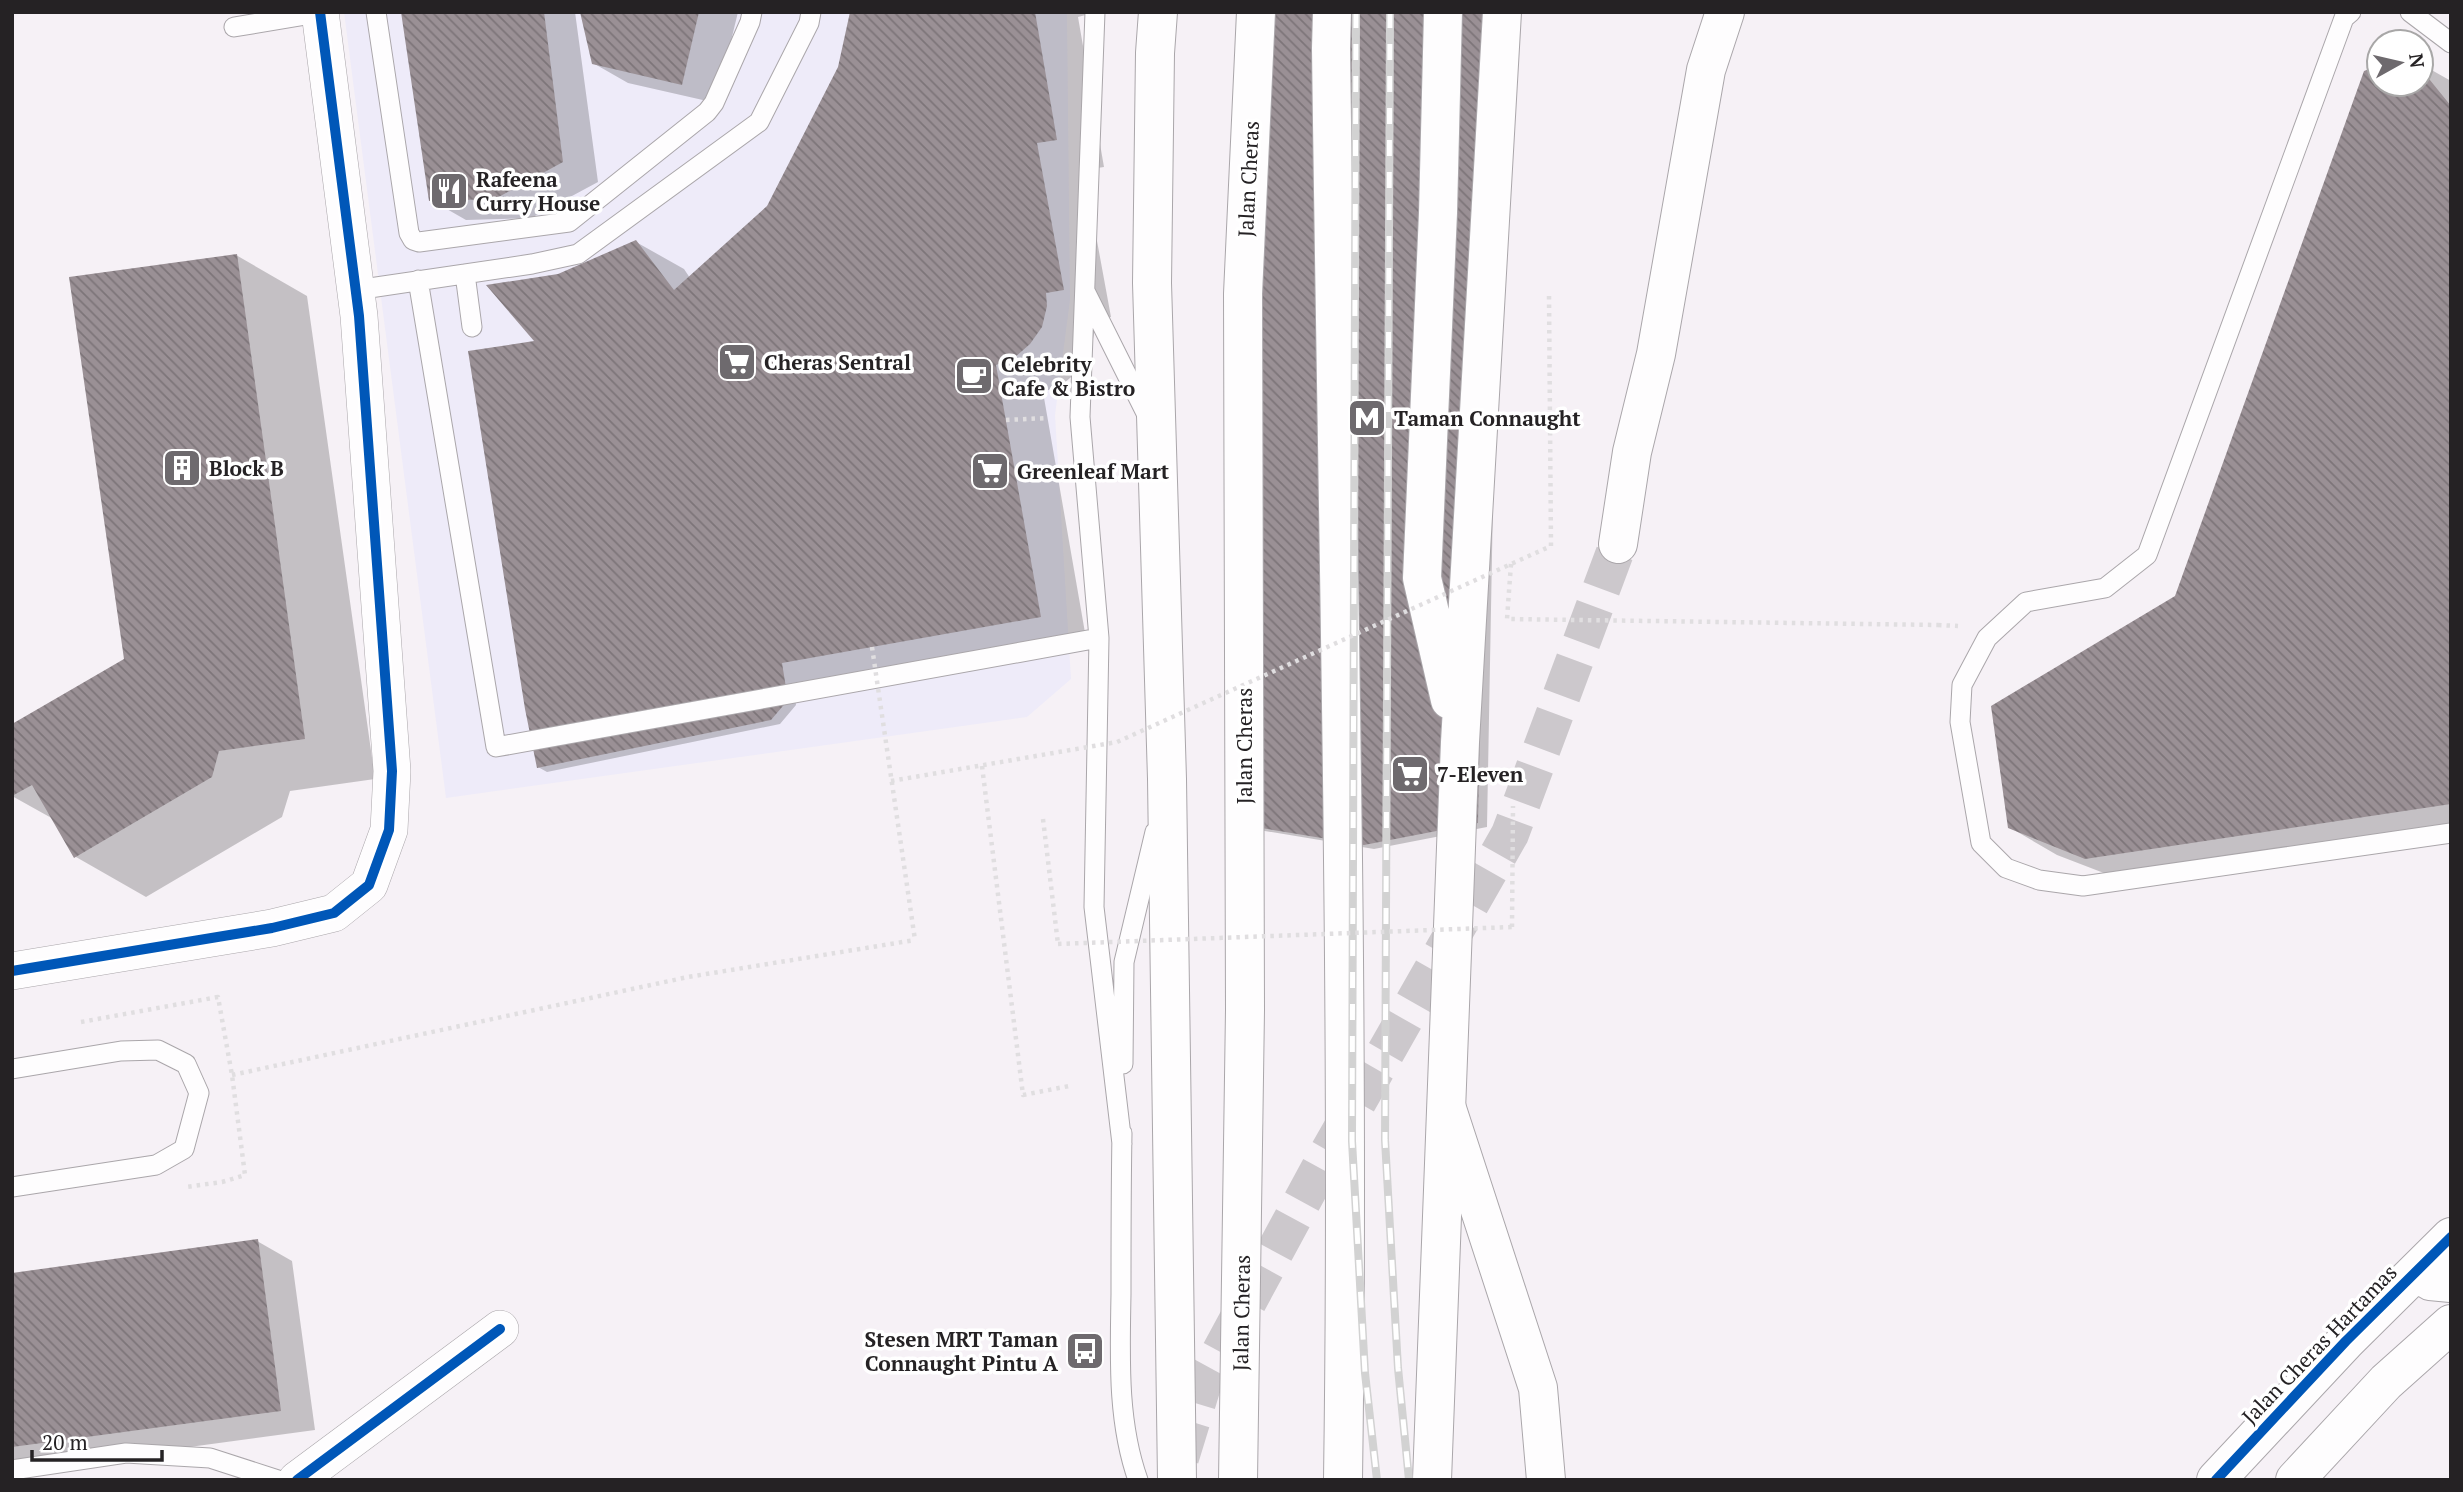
<svg xmlns="http://www.w3.org/2000/svg" width="2463" height="1492" font-family="'PT Serif',serif">
<defs>
<pattern id="building-back-hatch" width="6" height="6" patternUnits="userSpaceOnUse" patternTransform="scale(1.75)"><rect width="6" height="6" fill="#9a9095"/><path d="M-1 5l2 2M0 0l6 6M5-1l2 2" fill="none" stroke="#7d7579"/></pattern>
</defs>
<rect width="100%" height="100%" fill="#f6f1f6"/>
<path fill="#eeebf9" d="M344 12H1067L1070 300 1055 415 1071 679 1027 717 446 798Z"/>
<path fill="#0003" d="M403 12H575L598 182 531 218 466 220 431 200Z
M582 12H738L716 103 628 83 593 63Z
M852 12H1097L1078 17 1104 167 1084 170 1111 317 1093 320 1094 334 1090 354 1078 371 1062 385 1043 392 1087 644 795 696 796 705 780 724 547 772 538 767 537 342 559 275 636 242 684 269 690 278 768 207 840 68Z
M1502 12 1487 827 1374 849 1253 829Z
M2421 64 2451 81V837L2135 885 2057 855 2009 827 2177 597 2379 67V84H2421Z
M236 255 307 296 375 779 290 791 282 817 146 897 76 857 55 820 12 796 125 660Z
M257 1241 292 1261 315 1430 12 1471V1275Z"/>
<path fill="url(#building-back-hatch)" d="M401 12H544L563 162 495 199 429 201Z
M580 12H699L682 85 592 64Z
M850 12H1035L1057 140 1037 143 1064 290 1046 293 1047 306 1042 327 1030 344 1014 358 996 365 1041 617 782 663 788 700 771 720 537 768 525 709 468 351 534 341 486 285 558 274 636 240 674 290 767 206 838 67Z
M1252 12H1493L1478 823 1364 845 1243 825Z
M2379 65V84H2421V69L2451 106V804L2085 859 2008 828 1991 706 2175 596 2364 71Z
M237 254 305 739 219 751 212 777 74 858 32 785 12 796V724L124 659 69 277Z
M258 1239 281 1411 12 1447V1273Z"/>
<g fill="none" stroke-linecap="round" stroke-linejoin="round">
<path stroke="#ccc8cc" stroke-width="38" stroke-dasharray="38 19" stroke-linecap="butt" d="M1180 1458 1202 1386 1326 1157 1510 834 1618 544"/>
<defs>
<path id="service" d="M376 12 409 233 413 240 419 242 569 222 707 112 714 103 750 22 752 12
M1095 12 1080 417 1099 638 1094 907 1122 1144
M2351 12 2344 18 2147 555 2105 588 2026 602 1987 638 1962 685 1960 722 1981 843 2006 868 2039 880 2083 886 2451 833
M2410 12 2451 43
M234 27 324 12
M465 274 472 327
M418 280 496 747 1099 638
M356 290 532 264 578 254 759 122 809 23 811 12
M1085 291 1147 415
M1123 1064 1124 962 1155 832
M12 1069 121 1051 158 1050 186 1064 199 1093 184 1149 156 1165 12 1187
M1122 1133C1121 1187 1121 1240 1121 1294 1120 1356 1117 1421 1138 1480
M12 1470 126 1453 210 1458 278 1480"/>
<path id="minor" d="M12 971 272 928 334 913 369 885 389 830 392 771 359 316 320 12
M297 1480 500 1329"/>
<path id="tertiary" d="M2417 1271 2430 1281 2451 1283
M2216 1480 2346 1341 2451 1237
M2295 1480 2386 1382 2451 1324"/>
<path id="trunk" d="M1158 12 1155 53 1152 283 1167 779 1177 1480
M1332 12 1331 48C1337 525 1350 1002 1343 1480
M1443 12 1438 213 1422 578 1450 700
M1618 544 1632 452 1656 354 1706 70 1725 12
M1238 1480 1245 1010 1243 294 1256 12
M1432 1480 1460 742 1502 12"/>
<path id="motorway" d="M1447 1109 1538 1388 1546 1480"/>
</defs>
<use href="#service" stroke="#aaa6aa" stroke-width="21"/>
<use href="#minor" stroke="#aaa6aa" stroke-width="38"/>
<use href="#tertiary" stroke="#aaa6aa" stroke-width="40"/>
<use href="#trunk" stroke="#aaa6aa" stroke-width="40"/>
<use href="#motorway" stroke="#aaa6aa" stroke-width="40"/>
<path stroke="#e0dee0" stroke-width="4.5" stroke-dasharray="3.5 5" stroke-linecap="butt" d="M1549 296 1551 546
M1006 420 1048 418
M1938 625 1958 626
M982 766 1023 1095 1069 1086
M1043 819 1058 944
M1512 927 1513 806
M81 1022 218 997 232 1075 245 1175 222 1182 186 1187
M232 1075 688 977 915 940"/>
<use href="#service" stroke="#fefdfe" stroke-width="19"/>
<use href="#minor" stroke="#fefdfe" stroke-width="37"/>
<use href="#tertiary" stroke="#fefdfe" stroke-width="38"/>
<use href="#trunk" stroke="#fefdfe" stroke-width="38"/>
<use href="#motorway" stroke="#fefdfe" stroke-width="38"/>
<defs>
<path id="rail" d="M1356 12 1352 1141 1365 1373 1377 1480
M1390 12 1385 1140 1398 1368 1409 1480"/>
</defs>
<use href="#rail" stroke="#d2d2d2" stroke-width="8"/>
<use href="#rail" stroke="#fff" stroke-width="5" stroke-dasharray="16" stroke-linecap="butt"/>
<path stroke="#e0dee0" stroke-width="4.5" stroke-dasharray="3.5 5" stroke-linecap="butt" d="M1511 564 1507 619 1938 625
M872 647 915 940
M891 781 1117 742 1551 546
M1058 944 1512 927"/>
<defs>
<path id="cycleway" d="M12 971 272 928 334 913 369 885 389 830 392 771 359 316 320 12
M297 1480 500 1329
M2216 1480 2346 1341 2451 1237"/>
</defs>
<use href="#cycleway" stroke="#fff" stroke-width="15"/>
<use href="#cycleway" stroke="#0057b8" stroke-width="10"/>
</g>
<defs>
<symbol id="restaurant-square" viewBox="-11 -11 22 22"><rect x="-9" y="-9" width="18" height="18" rx="4" fill="#6e6a6e" stroke="#fff"/><path d="M-5-6h1v4h1v-4h1v4h1v-4h1v5L-1.5 .5V6h-2V.5L-5-1ZM5-6V6H3V1.5H1.5Q1.5-4 5-6Z" fill="#fff"/></symbol>
<symbol id="supermarket-square" viewBox="-11 -11 22 22"><rect x="-9" y="-9" width="18" height="18" rx="4" fill="#6e6a6e" stroke="#fff"/><path d="M-6-5.5h2.5l.6 2H6L4.5 2H-2.5L-4.4-4H-6ZM-1.5 3.2a1.3 1.3 0 1 0 .1 0ZM3 3.2a1.3 1.3 0 1 0 .1 0Z" fill="#fff"/></symbol>
<symbol id="cafe-square" viewBox="-11 -11 22 22"><rect x="-9" y="-9" width="18" height="18" rx="4" fill="#6e6a6e" stroke="#fff"/><path d="M-5.5-4.5H6V0H3Q3 3.5 0 3.5H-2.5Q-5.5 3.5-5.5 0ZM3-3.2v2h1.7v-2ZM-6 4.5H4V6H-6Z" fill="#fff"/></symbol>
<symbol id="metro-square" viewBox="-11 -11 22 22"><rect x="-9" y="-9" width="18" height="18" rx="4" fill="#6e6a6e" stroke="#fff"/><path d="M-5.5 5V-5H-3L0 0L3-5H5.5V5H3V-.5L0 4L-3-.5V5Z" fill="#fff"/></symbol>
<symbol id="building-square" viewBox="-11 -11 22 22"><rect x="-9" y="-9" width="18" height="18" rx="4" fill="#6e6a6e" stroke="#fff"/><path d="M-4-6H4V6H1V3H-1V6H-4ZM-2.5-4.3h1.7v1.8h-1.7ZM.8-4.3h1.7v1.8H.8ZM-2.5-1h1.7V.8h-1.7ZM.8-1h1.7V.8H.8Z" fill="#fff"/></symbol>
<symbol id="bus-square" viewBox="-11 -11 22 22"><rect x="-9" y="-9" width="18" height="18" rx="4" fill="#6e6a6e" stroke="#fff"/><path d="M-5-6H5V4H4V6H2V4H-2V6H-4V4H-5ZM-3.5-4V0h7V-4ZM-3.5 1.2v1.5H-2V1.2ZM2 1.2v1.5H3.5V1.2Z" fill="#fff"/></symbol>
</defs>
<g fill-rule="evenodd">
<use href="#restaurant-square" x="427" y="169" width="44" height="44"/>
<use href="#supermarket-square" x="715" y="340" width="44" height="44"/>
<use href="#cafe-square" x="952" y="354" width="44" height="44"/>
<use href="#metro-square" x="1345" y="396" width="44" height="44"/>
<use href="#building-square" x="160" y="446" width="44" height="44"/>
<use href="#supermarket-square" x="968" y="449" width="44" height="44"/>
<use href="#supermarket-square" x="1388" y="752" width="44" height="44"/>
<use href="#bus-square" x="1063" y="1329" width="44" height="44"/>
</g>
<g text-anchor="middle" dominant-baseline="central" stroke-width="7" stroke-linejoin="round" paint-order="stroke">
<g font-size="21" font-weight="bold" fill="#252224" stroke="#fff" text-anchor="start">
<text x="476" y="179">Rafeena<tspan x="476" dy="24">Curry House</tspan></text>
<text x="764" y="362">Cheras Sentral</text>
<text x="1001" y="364">Celebrity<tspan x="1001" dy="24">Cafe &amp; Bistro</tspan></text>
<text x="1394" y="418">Taman Connaught</text>
<text x="209" y="468">Block B</text>
<text x="1017" y="471">Greenleaf Mart</text>
<text x="1437" y="774">7-Eleven</text>
<text x="1058" y="1339" text-anchor="end">Stesen MRT Taman<tspan x="1058" dy="24">Connaught Pintu A</tspan></text>
</g>
<g font-size="21" fill="#252224" stroke="#fff">
<text transform="translate(1248 179) rotate(-87)">Jalan Cheras</text>
<text transform="translate(1244 746) rotate(-90)">Jalan Cheras</text>
<text transform="translate(1241 1313) rotate(-89)">Jalan Cheras</text>
<text transform="translate(2319 1344) rotate(-46)">Jalan Cheras Hartamas</text>
</g>
</g>
<rect width="2463" height="1492" fill="none" stroke="#252224" stroke-width="28"/>
<g transform="translate(2400 63) rotate(82)"><circle r="33" fill="#ffffff" stroke="#a8a7a7" stroke-width="2"/>
<path d="M0-5L12 26L0 18L-12 26Z" fill="#6e6a6e"/>
<text y="-10" font-size="19" font-weight="bold" text-anchor="middle" fill="#252224">N</text>
</g>
<path d="M32 1450v10h130v-10" fill="none" stroke="#252224" stroke-width="3.5"/>
<text x="42" y="1450" font-size="21" fill="#252224" stroke="#ffffff" stroke-width="5" paint-order="stroke">20 m</text>
</svg>
